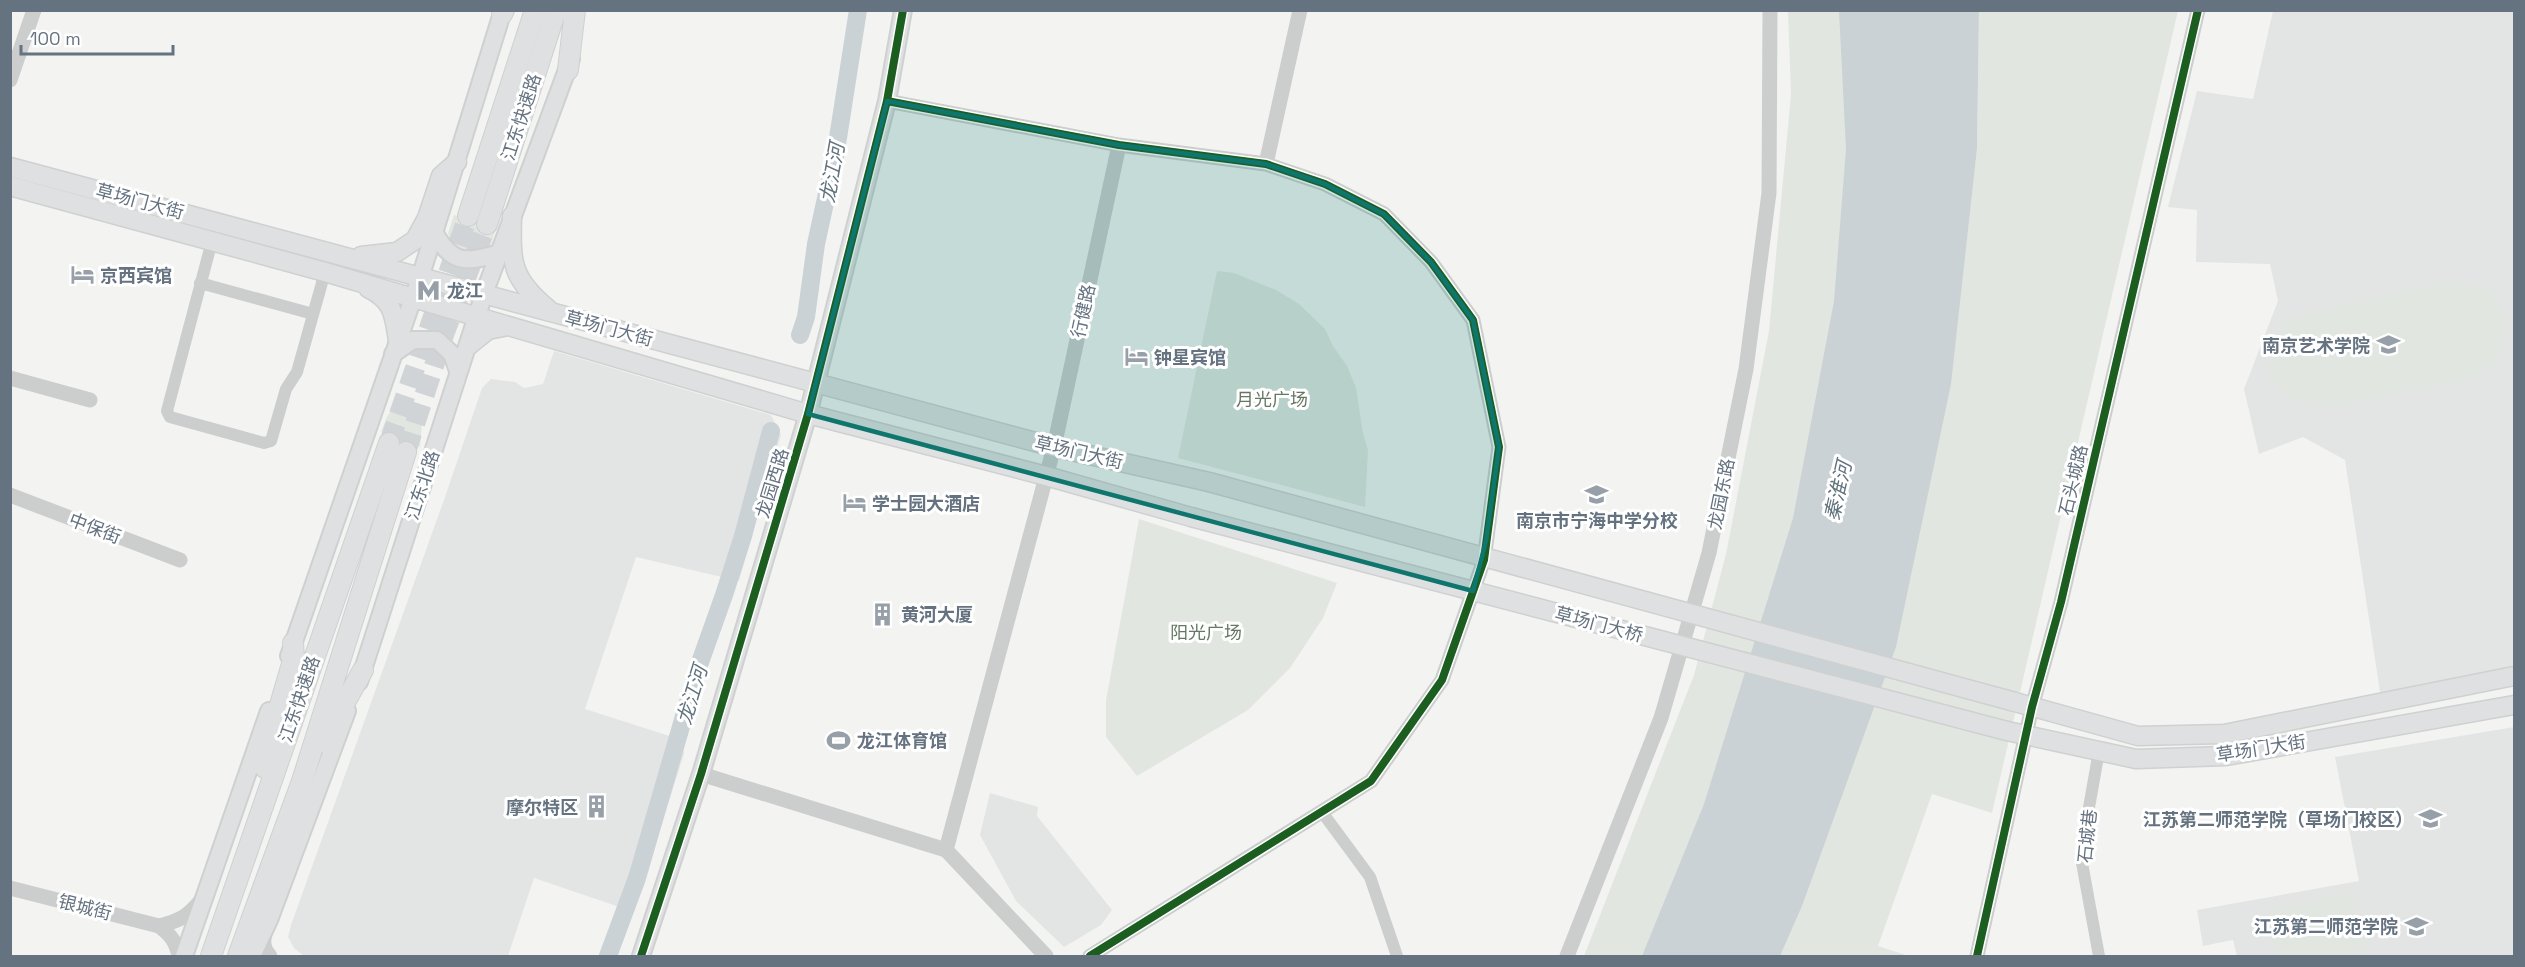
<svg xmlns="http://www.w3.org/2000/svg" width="2525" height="967" font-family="'Space Grotesk','Noto Sans SC',sans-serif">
<rect width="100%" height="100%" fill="#f3f4f2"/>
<path fill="#e3e5e4" d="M2273 11H2514V671L2449 690 2380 692 2345 460 2303 437 2259 454 2244 389 2278 301 2270 264 2196 262 2197 210 2168 207 2197 91 2253 99Z
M554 351 771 415 781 435 739 581 636 557 585 709 682 740 684 754 634 912 534 878 508 956H304L294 948 288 937 291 925 445 497 482 388 491 379 515 382 524 388 543 384Z
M2514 727V956H2237L2233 940 2203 946 2197 910 2359 881 2335 757Z
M990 793 1038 807 1037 816 1112 910 1101 925 1064 947 1016 901 980 835Z"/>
<path fill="#e2e6e0" d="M1788 11H1977L1953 361 1977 149 1979 11H2178L1992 813 1932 794 1878 946 1909 956H1584L1694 675 1726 554 1769 331 1791 94Z
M454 215 496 229 490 247 472 257 452 246 448 233Z
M1217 271 1234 273 1276 290 1299 304 1325 329 1333 346 1347 366 1356 388 1363 434 1368 450 1365 507 1178 458Z
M2449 281 2490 290 2506 317 2499 358 2471 379 2328 407 2295 400 2268 376 2279 326 2307 313Z
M407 403 416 406 422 423 420 447 381 432C388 416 388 407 407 403Z
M1139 519 1337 583 1323 618 1290 668 1248 710 1137 776 1106 737V700Z
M2354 893 2368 956H2277L2267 909Z"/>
<path fill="#cbd2d5" d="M1839 11H1979L1977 149 1951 384 1896 647 1802 906 1780 956H1642L1704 804 1793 518 1834 301 1846 149Z"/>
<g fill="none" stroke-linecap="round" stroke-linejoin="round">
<path stroke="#cbd2d5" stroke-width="18" d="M800 335 806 317 816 244 835 157 858 10
M608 956 637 878 698 668 724 595 743 536 771 431"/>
<path stroke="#d0d4d6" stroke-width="20" stroke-dasharray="20 10" stroke-linecap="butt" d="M389 443 468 216
M406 452 445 332 487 224"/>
<defs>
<path id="secondary" d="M433 230C452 265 464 263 500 253
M393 354 413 340H437L452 354 458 371
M289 656 421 275 503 10
M359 682 484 294 571 59
M184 956 269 711
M252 956 269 920 347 711
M641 956 701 774 808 414 887 101 903 10"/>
<path id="primary" d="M10 167 1054 447 1209 482
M10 186 325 272 808 414 1046 476 1191 517
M512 216C511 261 510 278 548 309
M361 256 397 252 415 240 427 218 441 176 457 162
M368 288C394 301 394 315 398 341
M468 346 488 330 508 326
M2015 702 2138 736 2224 734 2514 676
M2007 731 2136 759 2226 756 2514 705"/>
<path id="trunk" d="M502 14 504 10
M568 70 575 10
M468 216 535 10
M487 224 556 10
M323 742 363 670
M265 768 267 749 294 657 293 643
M211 956 389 443
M238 956 302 781 406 452"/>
</defs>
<use href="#secondary" stroke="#cfd0d0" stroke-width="20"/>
<use href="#primary" stroke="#cfd0d0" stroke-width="21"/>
<use href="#trunk" stroke="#cfd0d0" stroke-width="22"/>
<path stroke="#cccdcd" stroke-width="12" d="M212 241 167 411 170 417 264 443 271 441 286 389 297 372 325 272
M200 283 313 314
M2099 751 2085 830 2082 863 2099 956
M1322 812 1370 877 1397 956"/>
<path stroke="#cccdcd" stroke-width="15" d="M10 80 34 10
M887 101 1119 145 1266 164 1325 184 1384 214 1431 262 1473 320 1499 447 1484 560 1442 680 1371 781 1090 956
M1266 164 1300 10
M10 378 90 400
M10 495 180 560
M701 774 946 850 1046 956
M946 850 1054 447 1119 145
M10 888 159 926C171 935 176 942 179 956
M159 926C182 920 188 916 203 898
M266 929C263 940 262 948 270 956
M1567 956 1661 718 1709 553 1746 369 1769 193 1770 10
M1977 956 2032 707 2061 602 2198 10"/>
<use href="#secondary" stroke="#dfe0e1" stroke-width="16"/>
<use href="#primary" stroke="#dfe0e1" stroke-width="18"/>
<use href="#trunk" stroke="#dfe0e1" stroke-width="20"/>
<defs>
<path id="primary-bridge" d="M1209 482 2015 702
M1191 517 2007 731"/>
</defs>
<use href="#primary-bridge" stroke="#cfd0d0" stroke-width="21" stroke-linecap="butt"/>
<use href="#primary-bridge" stroke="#dfe0e1" stroke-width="18"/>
<defs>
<path id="cycleway" d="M887 101 1119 145 1266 164 1325 184 1384 214 1431 262 1473 320 1499 447 1484 560 1442 680 1371 781 1090 956
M641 956 701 774 808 414 887 101 903 10
M1977 956 2032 707 2061 602 2198 10"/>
</defs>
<use href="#cycleway" stroke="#fff" stroke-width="11"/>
<use href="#cycleway" stroke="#1b5e20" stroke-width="8"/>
</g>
<path fill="#0f766e" fill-opacity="0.2" stroke="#0f766e" stroke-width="4.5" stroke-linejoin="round" d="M887 101 1119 145 1266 164 1325 184 1384 214 1431 262 1473 320 1499 447 1486 541 1473 591 808 414Z"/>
<defs>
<symbol id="hotel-bare" viewBox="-9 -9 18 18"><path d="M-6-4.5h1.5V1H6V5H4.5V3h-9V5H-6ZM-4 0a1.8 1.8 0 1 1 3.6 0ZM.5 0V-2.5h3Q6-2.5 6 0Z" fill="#97a0a8" stroke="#fff" stroke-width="2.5" paint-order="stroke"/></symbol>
<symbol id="metro-bare" viewBox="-9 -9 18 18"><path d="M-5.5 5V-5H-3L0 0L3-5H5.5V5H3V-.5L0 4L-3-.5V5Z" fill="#97a0a8" stroke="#fff" stroke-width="2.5" paint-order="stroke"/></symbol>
<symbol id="university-bare" viewBox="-9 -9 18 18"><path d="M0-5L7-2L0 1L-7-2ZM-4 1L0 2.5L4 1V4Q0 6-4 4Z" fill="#97a0a8" stroke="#fff" stroke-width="2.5" paint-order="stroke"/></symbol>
<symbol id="school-bare" viewBox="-9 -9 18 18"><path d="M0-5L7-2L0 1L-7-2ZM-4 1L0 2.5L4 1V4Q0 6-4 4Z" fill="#97a0a8" stroke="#fff" stroke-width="2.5" paint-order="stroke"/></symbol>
<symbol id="building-bare" viewBox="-9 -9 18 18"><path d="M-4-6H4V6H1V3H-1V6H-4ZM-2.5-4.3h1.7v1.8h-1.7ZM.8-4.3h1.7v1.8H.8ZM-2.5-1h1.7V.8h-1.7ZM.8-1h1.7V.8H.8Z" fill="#97a0a8" stroke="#fff" stroke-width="2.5" paint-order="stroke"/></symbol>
<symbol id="stadium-bare" viewBox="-9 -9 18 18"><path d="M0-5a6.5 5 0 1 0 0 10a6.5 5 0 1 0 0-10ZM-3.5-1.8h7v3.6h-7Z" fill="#97a0a8" stroke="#fff" stroke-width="2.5" paint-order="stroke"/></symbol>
</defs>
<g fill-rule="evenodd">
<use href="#hotel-bare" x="66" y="258" width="33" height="33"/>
<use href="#metro-bare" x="412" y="274" width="33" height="33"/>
<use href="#university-bare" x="2372" y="328" width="33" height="33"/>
<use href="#hotel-bare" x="1120" y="340" width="33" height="33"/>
<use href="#school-bare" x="1580" y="478" width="33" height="33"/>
<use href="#hotel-bare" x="838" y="486" width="33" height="33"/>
<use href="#building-bare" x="866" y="598" width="33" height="33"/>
<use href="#stadium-bare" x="822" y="724" width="33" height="33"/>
<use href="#building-bare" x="580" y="790" width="33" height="33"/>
<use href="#university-bare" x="2414" y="802" width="33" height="33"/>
<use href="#university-bare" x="2400" y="910" width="33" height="33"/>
</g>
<g text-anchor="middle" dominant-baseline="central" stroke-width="6" stroke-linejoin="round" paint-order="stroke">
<g font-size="18" fill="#657280" stroke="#fff">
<text transform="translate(521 117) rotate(-72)">江东快速路</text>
<text transform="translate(140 201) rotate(15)">草场门大街</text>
<text transform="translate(1083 311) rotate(-78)">行健路</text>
<text transform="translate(609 328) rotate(15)">草场门大街</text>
<text transform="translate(1079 452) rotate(13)">草场门大街</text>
<text transform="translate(2073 480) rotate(-77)">石头城路</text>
<text transform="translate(772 483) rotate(-73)">龙园西路</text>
<text transform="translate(422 485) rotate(-72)">江东北路</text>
<text transform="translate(1721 494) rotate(-79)">龙园东路</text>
<text transform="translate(95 528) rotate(21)">中保街</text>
<text transform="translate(1599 624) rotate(15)">草场门大桥</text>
<text transform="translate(299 699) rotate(-71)">江东快速路</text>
<text transform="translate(2261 748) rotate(-9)">草场门大街</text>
<text transform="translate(2087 836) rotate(-84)">石城巷</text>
<text transform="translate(85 907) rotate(14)">银城街</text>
</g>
<g font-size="18" font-weight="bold" fill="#657280" stroke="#fff" text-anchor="start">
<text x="100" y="275">京西宾馆</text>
<text x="447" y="290">龙江</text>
<text x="2370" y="345" text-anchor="end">南京艺术学院</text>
<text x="1154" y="357">钟星宾馆</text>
<text x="872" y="503">学士园大酒店</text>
<text x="1597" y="520" text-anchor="middle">南京市宁海中学分校</text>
<text x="901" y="614">黄河大厦</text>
<text x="857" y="740">龙江体育馆</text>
<text x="578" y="807" text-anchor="end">摩尔特区</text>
<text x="2413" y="819" text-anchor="end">江苏第二师范学院（草场门校区）</text>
<text x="2398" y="926" text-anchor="end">江苏第二师范学院</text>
</g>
<g font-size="18" fill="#667864" stroke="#fff">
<text x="1272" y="399">月光广场</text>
<text x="1206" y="632">阳光广场</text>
</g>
<g font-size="20" font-style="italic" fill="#61737d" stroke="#fff">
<text transform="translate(832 173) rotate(-80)">龙江河</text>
<text transform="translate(1838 491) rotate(-77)">秦淮河</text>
<text transform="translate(692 695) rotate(-73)">龙江河</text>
</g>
</g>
<rect width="2525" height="967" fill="none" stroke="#657280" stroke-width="24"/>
<path d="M21 45v9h152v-9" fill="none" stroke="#657280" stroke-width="3"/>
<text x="30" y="45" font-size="18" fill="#657280" stroke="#ffffff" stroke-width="4.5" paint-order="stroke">100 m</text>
</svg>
